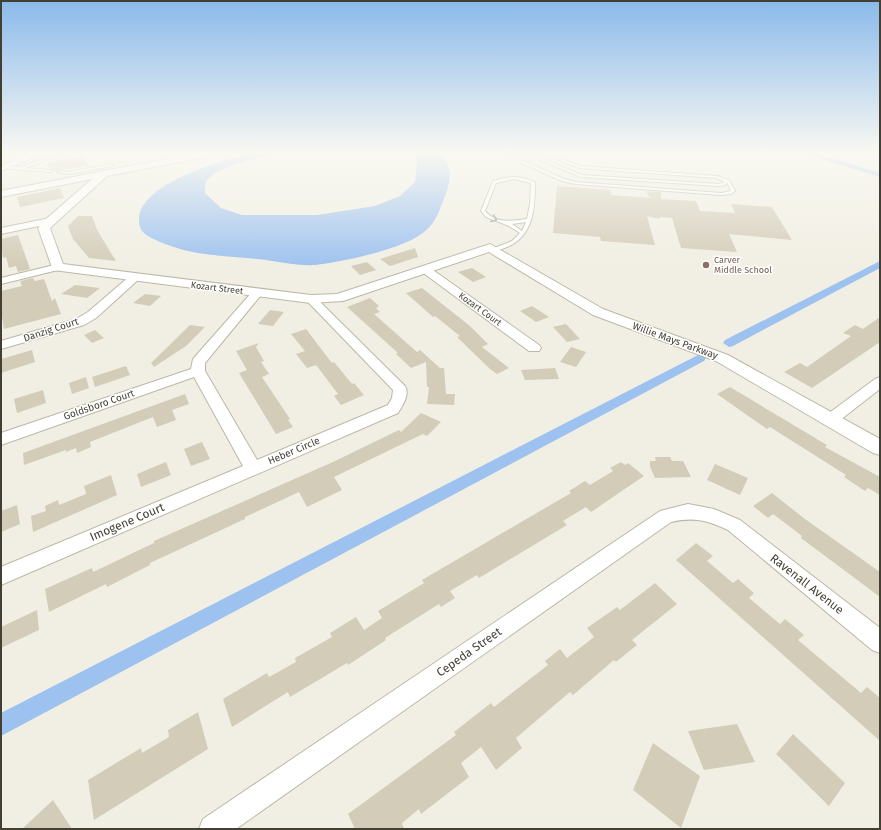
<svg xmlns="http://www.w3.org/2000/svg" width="881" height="830" font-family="'Fira Sans',sans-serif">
<rect width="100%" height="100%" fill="#f1efe3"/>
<path fill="#c3e6ab" d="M68 151H153C136 153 81 159 68 151Z"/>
<path fill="#9ec2ef" d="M260 151H290C270 155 221 164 208 179 204 184 205 188 205 193L221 208 242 215H317L375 206 400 196 415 182 417 164 415 151H436C453 163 452 178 445 196 440 209 436 223 424 232 404 249 342 262 315 265 297 266 276 261 258 259 235 257 211 256 188 251 178 249 151 240 144 233 140 229 139 225 139 219 141 181 229 159 260 151Z"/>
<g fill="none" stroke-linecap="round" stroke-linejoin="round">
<path fill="#9ec2ef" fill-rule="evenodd" d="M796 151H807L880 173V177Z
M880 261V268L733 346 729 347 723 343 725 340Z
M700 354 706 358 704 361 1 736V713Z"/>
</g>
<path fill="#d3ccb8" d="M84 156 89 166 58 170 52 172V169L49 168 47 163Z
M557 186 610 190 611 195 650 198 646 191 661 192V199L696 201 700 211 735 213 731 204 772 207 792 240 729 234 737 252 681 248 672 218 660 217 659 219 647 216 655 245 601 241 600 237 553 233Z
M60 188 64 198 20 207 17 197Z
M78 216H92L97 230 116 261 89 258 73 239 68 226Z
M18 235 30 269 18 272 16 266 9 268 6 257 3 258 1 239Z
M415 248 418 257 390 266 380 259Z
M367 262 376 270 360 275 351 266Z
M472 268 486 277 473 282 458 272Z
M33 278 35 281 44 279 52 301 55 298 61 314 4 329 1 311V291L22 286 20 281Z
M75 285 100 288 87 298 61 294Z
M422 288 470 326 488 344 482 347 509 368 497 374 490 369 457 337 460 336 435 316 433 317 406 293Z
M145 294 161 296 150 306 133 303Z
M370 298 379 306 376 308 380 312 374 314 417 352 420 350 440 368H444L446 394H455L454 405 427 404 429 387H427L426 362 411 368 396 354 398 353 347 307Z
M532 306 549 317 536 322 520 311Z
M270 310 284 312 273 326 258 324Z
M880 317V342L812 388 784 372 800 363 807 367 851 336 843 333 855 325 863 329Z
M566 324 580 339 567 342 553 327Z
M190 325 205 327 186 346 154 367 151 363Z
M306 329 332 363 334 362 352 384 354 383 364 395 341 405 334 396 338 394 316 365 307 368 296 354 305 351 291 334Z
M95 330 104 338 92 343 84 335Z
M259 343 256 347 264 361 261 362 269 374 262 377 290 419 288 420 293 427 276 434 239 373 247 370 236 351Z
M571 347 586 352 576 367 560 362Z
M32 350 35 362 1 373V359Z
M126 366 130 375 95 387 92 377Z
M555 368 559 379 525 380 521 370Z
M86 377 89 388 72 394 69 383Z
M730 387 827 445 825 447 880 477V495L868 488 865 491 844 477 846 475 770 427 767 429 717 394Z
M43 390 46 403 17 413 14 399Z
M185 394 189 404 172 410 176 420 157 427 153 417 90 442 91 447 77 453 76 448 66 452V450L24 465 23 453Z
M421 413 441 422 427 436 423 434 334 477 342 490 307 507 299 492 245 517V519L150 563V565L107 587 106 584 49 612 45 589 92 568 93 572 154 543V541L333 462 399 430 401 432Z
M202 442 210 459 191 466 184 449Z
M655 457H670L672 461H683L691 477 655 478 650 467V461H656Z
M166 462 171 475 141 487 137 474Z
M621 462 625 465 628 463 644 476 591 512 586 507 563 521 567 525 479 578 477 575 450 591 455 598 441 607 439 604 385 638 386 640 348 665 347 663 290 697 288 692 232 727 223 699 267 673 269 677 296 662 295 658 332 637 330 633 356 617 364 630 382 618 378 611 424 583 422 580 571 493 569 491 585 481 590 485 613 471 610 468Z
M715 464 748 478 740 495 707 480Z
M111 475 117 495 33 532 31 516 46 511 45 506 58 500 59 505 86 494 84 486Z
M772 493 805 519 880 572V597L801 538 802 536 773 514 768 518 753 506Z
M17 505 20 524 1 532V511Z
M696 543 713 556 707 561 733 583 738 579 754 593 749 598 780 624 785 619 804 635 798 640 861 693 867 687 880 698V741L676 560Z
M655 583 677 604 632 640 637 645 616 662 614 660 573 695 570 692 516 738 522 748 496 770 481 747 461 763 469 777 421 814 419 809 402 823 404 829H355L348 814 456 735 454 732 491 703 494 707 548 665 545 661 560 649 567 658 594 637 587 628 617 607 620 610Z
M37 610 39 630 1 648V627Z
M198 712 208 749 94 820 88 780 141 748 142 753 169 737 168 730Z
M737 724 755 762 704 770 688 731Z
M793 734 845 783 829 806 776 754Z
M653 743 700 776 681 828 633 790Z
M53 800 72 829H22Z"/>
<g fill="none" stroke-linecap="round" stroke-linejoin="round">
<defs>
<path id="service" d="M8 151H12V155L1 159V157L9 154Z
M504 151H508L506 153 508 154 564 179 576 182 721 193 731 191 727 182 725 185 718 186 581 177 518 151H523L582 175 718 184 723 183 724 181 716 178 579 168 536 151H541L580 166 717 176 729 180 735 191 731 194 721 195 576 184 562 181 506 156 502 153Z
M60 153 63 154 25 168 50 170H51V172L1 168V166L20 167Z
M112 164 113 166 68 174 57 172 59 171 68 172Z
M514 177 523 178 535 182C535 207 534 236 507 247 502 249 497 251 492 251V249L512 241 520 233 509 226 486 217 481 211 493 181 504 178ZM514 179 531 183 530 204 527 219C512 221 496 224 485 211L496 183ZM526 222 522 231 512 224Z"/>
<path id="minor" d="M30 151H38L35 157 1 171V166L29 154Z
M50 218 55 221 53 223 1 234V228Z
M58 264 62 265 63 267 62 269 1 284V278Z
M426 267 430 268 539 345 541 348 539 351H529L422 272 421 270 422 268Z
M135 274 140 277 139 279 96 318 84 325 1 349V341L76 319 88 312 131 275Z
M257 290 263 293 261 295 205 363V371L257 460 388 405 392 398 393 390 307 301 305 299 307 297H315L405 386C410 394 403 405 398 413L1 585V567L243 466 194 377 1 445V433L191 369 193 359 253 291Z
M880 377V389L835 424 830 425 825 424 822 420 825 416 875 379Z
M688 504 714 509 740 520 880 628V653L872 650 728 530C706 520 694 517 671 522L236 829H199L203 819 660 511Z"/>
<path id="tertiary" d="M207 151H225L221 154 107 176 50 228 63 264 311 295 337 294 490 244 603 309 728 355 880 439V455L873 453 716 361 593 315 489 252 343 301 311 303 53 270 38 228 46 219 92 179 1 197V191Z"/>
</defs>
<use href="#service" stroke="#bcb8a6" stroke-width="2"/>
<use href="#minor" stroke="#bcb8a6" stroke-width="2"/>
<use href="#tertiary" stroke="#bcb8a6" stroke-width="2"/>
<use href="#service" fill="#fff" fill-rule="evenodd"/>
<use href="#minor" fill="#fff" fill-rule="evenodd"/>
<use href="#tertiary" fill="#fff" fill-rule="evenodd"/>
</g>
<defs><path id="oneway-chevron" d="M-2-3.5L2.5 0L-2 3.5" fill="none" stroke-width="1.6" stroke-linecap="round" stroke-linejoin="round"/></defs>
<use stroke="#a19f99" href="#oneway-chevron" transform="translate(494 219) rotate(22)"/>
<linearGradient id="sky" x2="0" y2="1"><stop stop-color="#8abaeb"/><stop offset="0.57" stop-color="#f9f8f2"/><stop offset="1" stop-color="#f9f8f2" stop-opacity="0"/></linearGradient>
<rect width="881" height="267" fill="url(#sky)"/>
<circle fill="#8d6e63" stroke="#fff" stroke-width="1.5" cx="706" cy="265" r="4"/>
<g text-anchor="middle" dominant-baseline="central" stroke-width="3" stroke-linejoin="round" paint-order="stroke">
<g font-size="9" fill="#785e54" stroke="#fff" text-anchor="start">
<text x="714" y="260">Carver<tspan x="714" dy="10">Middle School</tspan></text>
</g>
<g font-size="9" fill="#433f33" stroke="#fff">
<text transform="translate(217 288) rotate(7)">Kozart Street</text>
<text transform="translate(480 309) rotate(36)">Kozart Court</text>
</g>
<g font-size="10" fill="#433f33" stroke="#fff">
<text transform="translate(51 330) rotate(-18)">Danzig Court</text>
<text transform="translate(675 341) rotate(20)">Willie Mays Parkway</text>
<text transform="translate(99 405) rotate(-19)">Goldsboro Court</text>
<text transform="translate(294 451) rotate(-23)">Heber Circle</text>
</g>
<g font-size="12" fill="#433f33" stroke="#fff">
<text transform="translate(127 522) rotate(-23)">Imogene Court</text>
<text transform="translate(807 584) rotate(38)">Ravenall Avenue</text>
<text transform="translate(469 652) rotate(-35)">Cepeda Street</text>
</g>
</g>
<rect width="881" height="830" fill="none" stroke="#433f33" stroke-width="4"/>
</svg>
